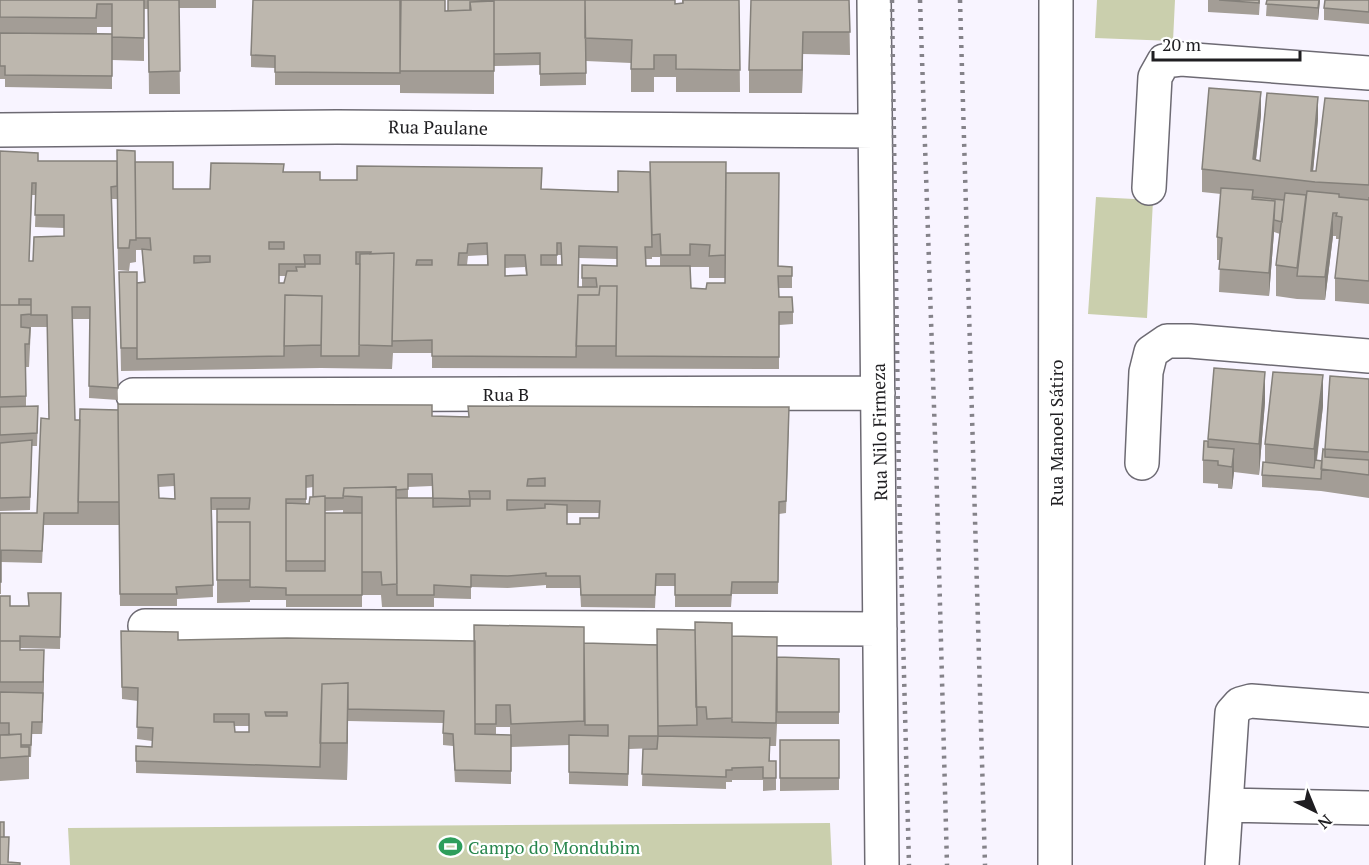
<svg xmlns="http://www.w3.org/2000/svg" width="1369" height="865" font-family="'PT Serif',serif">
<rect width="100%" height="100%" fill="#f8f4ff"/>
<path fill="#cacfad" d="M1097 0H1175L1173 41 1095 38Z
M1096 197 1153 200 1147 318 1088 314Z
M830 823 832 865H70L68 828Z"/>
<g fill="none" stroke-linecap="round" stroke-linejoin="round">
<defs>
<path id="minor" d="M874 0 882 865
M0 130 337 127 875 131
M1149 188 1155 77 1164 61 1181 59 1369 73
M133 395 878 393
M1142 463 1146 372 1151 352 1167 341H1190L1369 356
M145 626 880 629
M1226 805 1369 808
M1055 865 1056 0
M1222 865 1232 713 1240 704 1251 701 1369 710"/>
</defs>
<use href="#minor" stroke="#6d6a73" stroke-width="36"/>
<use href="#minor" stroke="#fff" stroke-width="33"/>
<path stroke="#848289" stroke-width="4.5" stroke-dasharray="3 6" stroke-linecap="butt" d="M892 0 899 483 909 865
M920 0 937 494 947 865
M960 0 985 865"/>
</g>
<path fill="#a39d96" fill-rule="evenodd" d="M0 0H216V8H179L180 94H149L148 9H144V61L112 60V27H97V33L112 34V89L5 87V79H0Z
M682 0H739L740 92H676V77H654V92H631V63L586 61V85L540 86V65L494 66V94L400 93V85H275V68L251 67V55L445 11 682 3Z
M849 0 850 55 803 54 802 93H749V70Z
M1208 0H1260L1259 15 1208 12Z
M1267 0H1320L1318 20 1266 16Z
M1369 0V24L1324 20V8Z
M1369 101V304L1335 301V278L1340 239H1336V236H1333L1325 300 1297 299 1276 296V265L1280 234 1274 232 1269 296 1219 292 1220 260H1217V237L1221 194 1202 192V169L1261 115 1256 160 1260 161 1318 119 1313 171H1316Z
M0 151 38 161 135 162 173 189H210L284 172 320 180 618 192 650 172 726 173 778 266 792 276V288H778L779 297 793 312V324L779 325V369L432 368V353H393L392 369 321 368V367V368L121 371 119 272 137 283 144 282 142 250H136V262L130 263 129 271 118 270 117 194V199H111L118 400 89 398 90 319H72L75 420H80L118 410 432 416 789 419 786 513 779 514 778 594H732L731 607H675V586H656L655 608 581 607 580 588H546V585L508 588 471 587V599L434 598V607H382L381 595H362V607H286V600H250V602L217 603V510H212L213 597 177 599V606H120L119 525H44L42 563 1 562V594H0V513H37L49 419 47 327H31L29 367H26V407L38 418 37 446H32L30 510 0 511ZM726 185 725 283 706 289 691 288 690 267H709V278H725ZM32 195H36L35 227 64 228V236L33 261H29ZM487 255V265H467L468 256ZM557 255H561L562 265H557ZM652 257H660V266H646V259H652ZM579 258 617 259V266L582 265V287H578ZM525 267 526 275 505 276V268ZM279 276H286L284 283H279ZM174 486 175 499 159 498V487ZM432 486V498H408V487ZM313 487V497L309 504 306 503V488ZM343 510V513H325V511ZM567 513H599V518L580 524H567Z
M1214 368 1265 402 1259 475 1234 472 1232 489 1218 488V484L1203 483V460L1208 441Z
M1369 379V498L1321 491 1262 487V475L1265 463V444L1323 406 1317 460 1322 461 1325 450Z
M61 593 60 649 20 648V650L44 673 42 734H32L31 757H29V779L0 781V596L10 606H28Z
M121 631 178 640 584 643 657 645 732 636 777 674 839 659V724H777L776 746H770V761H776V790L763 791V780H732V782H726V789L642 786 643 749 657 748 629 749 628 786 569 784V745L511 747V784L455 782 453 746 443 745V723L348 721 347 780 136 773V746L152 747V741L137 739 138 701 122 699ZM234 726H249V732H235ZM496 727H510V735H496Z
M780 740H839V790L780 791Z"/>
<path fill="#84807a" d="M1319 0H1320L1318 20V8Z
M803 32V54L802 93V70Z
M1261 92V115L1254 175 1253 159Z
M1318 97V119L1312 182 1311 171Z
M1306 195V213L1297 276V268Z
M1275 201 1274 232 1269 296V273Z
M1333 213V236L1325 300V277Z
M1265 372V402L1259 475V444Z
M1323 375V406L1314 480V449Z
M1234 449V472L1232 489V467Z
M44 650V673L42 734V722Z
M348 683V720L347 780V743Z"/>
<path fill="#bdb7ae" stroke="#84807a" stroke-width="1.5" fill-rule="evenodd" d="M0 0H144V38L112 37V4H97L96 18 0 17Z
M148 0H179L180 71 149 72Z
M253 0H400V73L275 72V56L251 55Z
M401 0H445V11L471 10 470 2 494 1V71H400Z
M448 0H585L586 73 540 74V53L494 54V1L470 2V10L448 11Z
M585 0H675V4L683 3V0H739L740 70 676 69V55H654V69H631L632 40 585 38Z
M751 0H849L850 32H803L802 70H749Z
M1219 0H1259V3Z
M1267 0H1319L1318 8 1266 4Z
M1325 0H1369V12L1324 8Z
M0 33 112 34V76L5 75V66H0Z
M1209 88 1261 92 1253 159 1260 161 1267 93 1318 97 1311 171H1316L1325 98 1369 101V185L1315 182 1202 169Z
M117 150 135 151 136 240H130L129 248H118Z
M0 151 38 153V161H117V186L111 187 118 388 89 386 90 307H72L75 420H80L78 513H44L42 551 1 550V582H0V513H37L41 418 49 419 47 315H31V299H19V305H0ZM32 183H36L35 215H64V236L34 237 33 261H29Z
M135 162H173V189H210L211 163 284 164 283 172H320V180H357V166L542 168 541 189 618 192V171L650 172 652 247H645L646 266H690L691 288 706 289 707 283H725L726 173H779L778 266 792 267V276H778L779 297H792L793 312H779V357L616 356 617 286H600L599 295H578L576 357 432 356V340L392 341 394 253 370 254 371 252H356V264H360L359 356H321L322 296 285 295 284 356 137 359V283L145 282 142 249 151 250 150 238H136ZM269 242H284V249H269ZM487 243 488 265H458L459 253H467L468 244ZM557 243H561L562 265H541V255H557ZM579 246 617 247V266L582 265V278H596L597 287H578ZM304 255H320V264H305V267H296L297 271H287L284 283H279V264H305ZM505 255H525L527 275 505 276ZM194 256H210V262L194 263ZM417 260H432V265H416Z
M650 162H726L725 255 709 256 710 245 690 244V255H661L660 234 652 235Z
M1221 188 1253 190 1252 199 1275 201 1269 273 1219 269 1222 238 1217 237Z
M1307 191 1339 194V197L1369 200V197V281L1335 278 1342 217 1336 216 1337 213H1333L1325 277 1297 276Z
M1285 193 1306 195 1297 268 1276 265Z
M1253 197 1284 200 1282 222 1274 220 1275 201 1253 199Z
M394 253 392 346 359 345 360 254Z
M119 272H137V348H121Z
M600 286H617L616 346H576L578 295H599Z
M285 295 322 296 321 345 284 346Z
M0 305H31V314L21 315V327L30 328 29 344H25L26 396 0 397Z
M1214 368 1265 372 1259 444 1208 439Z
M1273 372 1323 375 1314 449 1265 444Z
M1330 376 1369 379V452L1325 449Z
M118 404 432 405V416L469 417 468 406 789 407 786 501 779 502 778 582H732L731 595H675V574H656L655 595H581L580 576H546V573L508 576 471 575V587L434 585V595H397L396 498H433V507L470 506V499L433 498 432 474H408V489L396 490V497V487L344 488 343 498H325V496L313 497V475L306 476V499H286V571H325V513H362V595H286V588L250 587V522H217V529V509H249L250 498H211L213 585 176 587 177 594H120ZM174 474 175 499 159 498 158 475ZM545 478V486H527L528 479ZM469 491H490V499H470ZM507 500 600 501 599 518H580V524H567V505L545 504V508L507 510Z
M38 406 37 433 0 435V407Z
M80 409 118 410 119 502H78Z
M32 440 30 497 0 498V443Z
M1204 441H1208V447L1234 449 1232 467 1218 465V461L1203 460Z
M1323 449 1325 450V457L1369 460V475L1321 469Z
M1315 460 1322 461 1321 479 1262 475 1263 462 1314 468Z
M396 487 397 584 382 585 381 572H362V497L343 496 344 488Z
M325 496V561H286V503L309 504 310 497Z
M217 522H250V580H217Z
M28 593H61L60 637 20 636V641H0V596H10V606H29Z
M695 622 732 623V718L707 719 706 707H696Z
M474 625 584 627V721L511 724 510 705H496V724H475Z
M657 629 695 630 697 725 658 726Z
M121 631 178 632V640L287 638 475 641V734L511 735V771L455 770 453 734 443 733 444 711 348 709V683L322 684 320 767 136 761V746L152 747 153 728 137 727 138 688 122 687ZM265 712H287V716H266ZM214 714H249V732H235L234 722H214Z
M732 636 777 637 776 723 732 722Z
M0 641H20V650H44L43 682H0Z
M584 643 657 645 658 736H629L628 774 569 772V735L608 736V725H585Z
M777 657 839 659V712H777Z
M348 683 347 743H320L322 684Z
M0 692 43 693 42 722H32L31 745H21V734L9 735V723H0Z
M21 734V747H29V756L0 758V735Z
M658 736 770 738 769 761H776V778H763V767L732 768V770H726V777L642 774 643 749H657Z
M780 740H839V778H780Z
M0 822H4V837H0Z
M0 837H9L8 862 20 863V865H0Z"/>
<defs>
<symbol id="stadium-bare" viewBox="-9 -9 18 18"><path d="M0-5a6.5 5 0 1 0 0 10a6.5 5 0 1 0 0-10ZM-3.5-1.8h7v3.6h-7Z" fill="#2e9e5b" stroke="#fff" stroke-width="2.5" paint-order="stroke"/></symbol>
</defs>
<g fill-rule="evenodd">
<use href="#stadium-bare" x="434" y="830" width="33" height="33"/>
</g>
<g text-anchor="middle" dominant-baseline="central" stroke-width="4.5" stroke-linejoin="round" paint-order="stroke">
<g font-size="18" fill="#1f1e21" stroke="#fff">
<text transform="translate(438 127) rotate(1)">Rua Paulane</text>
<text x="506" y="394">Rua B</text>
<text transform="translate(879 432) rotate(-91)">Rua Nilo Firmeza</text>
<text transform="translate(1056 433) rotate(-90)">Rua Manoel Sátiro</text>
</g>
<g font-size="18" fill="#27864d" stroke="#fff" text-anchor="start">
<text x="468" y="847">Campo do Mondubim</text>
</g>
</g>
<g transform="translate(1315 811) rotate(137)" stroke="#ffffff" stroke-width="4.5" paint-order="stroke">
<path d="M0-4.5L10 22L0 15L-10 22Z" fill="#1f1e21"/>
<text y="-9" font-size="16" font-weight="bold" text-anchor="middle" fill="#1f1e21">N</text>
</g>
<path d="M1153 51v9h147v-9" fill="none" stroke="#1f1e21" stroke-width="3"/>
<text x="1162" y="51" font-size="18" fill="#1f1e21" stroke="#ffffff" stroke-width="4.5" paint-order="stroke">20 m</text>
</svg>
